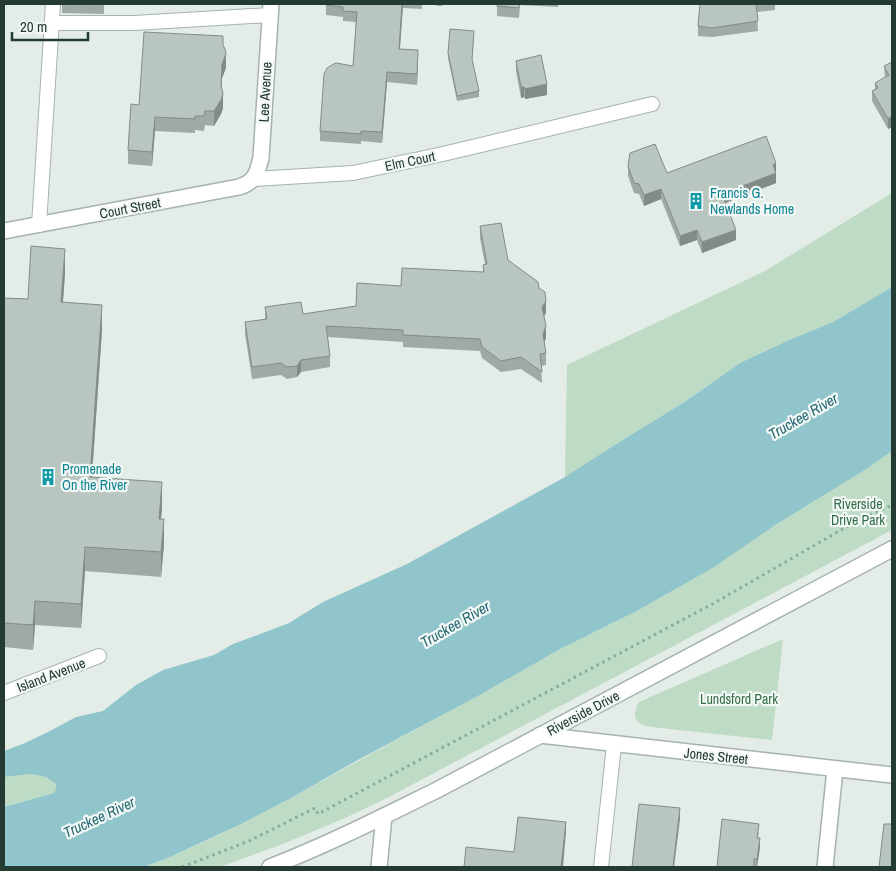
<svg xmlns="http://www.w3.org/2000/svg" width="896" height="871" font-family="'Archivo Narrow',sans-serif">
	<style>
		.green { fill: #bedbc5 }
		.water { fill: #90c5cb }
		.lines { fill: none; stroke-linecap: round; stroke-linejoin: round }
		.service-casing { stroke: #a6b3ae; stroke-width: 16 }
		.minor-casing { stroke: #a6b3ae; stroke-width: 18 }
		.tertiary-casing { stroke: #a6b3ae; stroke-width: 18 }
		.path { stroke: #87ac9f; stroke-width: 3; stroke-dasharray: 2.5 4; stroke-linecap: butt }
		.service { stroke: #fff; stroke-width: 14 }
		.minor { stroke: #fff; stroke-width: 15 }
		.tertiary { stroke: #fff; stroke-width: 15 }
		.wall { fill: #9faaa5 }
		.shaded-wall { fill: #828b86 }
		.building { fill: #b9c6c0; stroke: #828b86 }
		.labels { text-anchor: middle; dominant-baseline: central; stroke-width: 4.5; stroke-linejoin: round; paint-order: stroke }
		.street-label { font-size: 14px; fill: #243b34; stroke: #f3f8f6 }
		.culture-label { font-size: 14px; fill: #0d838f; stroke: #f3f8f6; text-anchor: start }
		.park-label { font-size: 14px; fill: #326f47; stroke: #f3f8f6 }
		.water-label { font-size: 15px; font-style: italic; fill: #246972; stroke: #f3f8f6 }
	</style>
	<rect width="100%" height="100%" fill="#e3ece7"/>
	<g class="green">
		<path d="M892,193V287L833,322L787,341L740,363L686,401L613,446L565,477L567,365L765,271Z"/>
		<path d="M892,451V530L387,798L343,819L283,844L220,867H144C243,829 334,773 428,723C472,699 515,673 559,649C585,636 611,625 637,611C685,585 730,555 776,525C814,500 854,477 892,451Z"/>
		<path d="M783,639L772,740L652,727C635,725 631,717 639,702Z"/>
		<path d="M29,774L46,777L56,784V789L54,793L4,807V777Z"/>
	</g>
	<path class="water" d="M892,287V451L863,471L777,524L714,567L637,611L560,649L476,697L356,761L291,798L241,824L170,857L144,867H4V807L54,793L56,789V784L46,777L30,774L4,777V751L25,743L50,731L76,717L103,711L136,685L163,670L214,655L233,644L289,623L323,602L407,564L565,477L613,446L686,401L740,363L787,341L833,322Z"/>
	<g class="lines">
		<g class="service-casing">
			<g id="service">
				<path d="M52,23H134L270,15"/>
				<path d="M254,179L353,173L443,154L652,104"/>
				<path d="M39,225L53,4"/>
				<path d="M4,693L99,656"/>
				<path d="M601,867L614,745"/>
			</g>
		</g>
		<g class="minor-casing">
			<g id="minor">
				<path d="M4,231L239,187C255,182 257,174 261,158L271,4"/>
				<path d="M540,735L892,775"/>
				<path d="M379,867L384,816"/>
				<path d="M825,867L835,769"/>
			</g>
		</g>
		<g class="tertiary-casing">
			<path id="tertiary" d="M270,867C327,845 382,817 437,790L892,549"/>
		</g>
		<path class="path" d="M182,867L249,841L315,808L318,814L716,602L855,522L892,505"/>
		<use href="#service" class="service"/>
		<use href="#minor" class="minor"/>
		<use href="#tertiary" class="tertiary"/>
	</g>
	<g class="wall">
		<path d="M62,4H112V5L104,4V14L62,13Z"/>
		<path d="M326,4H422V9L403,8L400,49L418,61L417,85L387,82L382,143L361,141V144L320,141V131L353,66L356,22L343,21V17L326,15Z"/>
		<path d="M436,4H442V6H437Z"/>
		<path d="M497,4H558V7L520,5L519,18L497,16Z"/>
		<path d="M581,4H602V5Z"/>
		<path d="M700,4H775V10L757,12L758,31L712,37L698,36V26Z"/>
		<path d="M474,36L472,61L479,91V97L457,101L448,58V53Z"/>
		<path d="M223,45L226,68L222,78L221,88L223,108L221,114L214,126L205,125L204,131L195,130V133L155,131L152,166L128,164V150L139,105Z"/>
		<path d="M516,61L547,95L525,99L524,97L521,98L516,71Z"/>
		<path d="M892,62V127L888,129L872,101V91L875,89V83L885,78L884,66Z"/>
		<path d="M776,163V183L726,203L736,240L702,253L697,240L680,246L661,199L644,206L639,194L634,193L628,176V166L667,173Z"/>
		<path d="M480,226L508,260L546,313L544,316L546,338L544,342L546,353V365L541,366L542,383L521,369L501,372L482,358L480,351L403,347V342L328,337L330,356V367L301,372L297,377L287,379L281,375L252,379L245,334V322L265,320V307L303,314L356,306L401,286L483,272V265L485,264L480,238Z"/>
		<path d="M65,273L63,302L102,330L92,477L162,507L161,519L164,544L161,577L85,571L81,628L35,625L33,650L4,647V655V298L28,299Z"/>
		<path d="M759,832L758,838L760,847L757,867H717Z"/>
	</g>
	<g class="shaded-wall">
		<path d="M402,4H403L399,59V49Z"/>
		<path d="M418,50V61L417,85V74Z"/>
		<path d="M226,54V68L222,78L221,99L223,94V108L221,114L214,126V111L221,85L222,64Z"/>
		<path d="M387,72V82L382,143V132Z"/>
		<path d="M547,84V95L525,99V89Z"/>
		<path d="M521,87H524V97L521,98Z"/>
		<path d="M892,116V127L888,129V119Z"/>
		<path d="M155,117V131L152,166V152Z"/>
		<path d="M776,163V183L722,204V194Z"/>
		<path d="M661,189V199L644,206V195Z"/>
		<path d="M697,230V240L680,246V236Z"/>
		<path d="M736,230V240L702,253V242Z"/>
		<path d="M65,249V273L61,327V302Z"/>
		<path d="M546,301V313L542,318V307Z"/>
		<path d="M102,305V330L90,502V477Z"/>
		<path d="M546,326V338L543,346V334Z"/>
		<path d="M301,360V372L297,377V366Z"/>
		<path d="M162,482V507L159,543V519Z"/>
		<path d="M164,519V544L161,577V552Z"/>
		<path d="M85,547V571L81,628V604Z"/>
		<path d="M35,601V625L33,650V625Z"/>
		<path d="M680,808V819L674,867H673Z"/>
		<path d="M566,822V832L563,867H561Z"/>
		<path d="M760,838V847L757,867V859Z"/>
	</g>
	<g class="building">
		<path d="M326,4H402L399,49L418,50L417,74L387,72L382,132L361,131V134L320,131L324,74L327,68L332,65L336,63L353,66L357,12L343,11V7L326,5Z"/>
		<path d="M497,4H519V8L497,6Z"/>
		<path d="M700,4H756L758,21L712,28L698,26Z"/>
		<path d="M450,29L474,31L472,59L479,91L457,96L448,53Z"/>
		<path d="M144,32L223,36V45L225,49L226,54L222,64L221,85L223,94L221,100L214,111H205L204,116H195V119L155,117L152,152L128,150L131,104L139,105Z"/>
		<path d="M541,55L547,84L525,89L524,87H521L516,61Z"/>
		<path d="M892,62V117V116L888,119L872,91L878,88L875,83L889,75L884,66Z"/>
		<path d="M766,136L776,163L773,165L776,173L722,194L736,230L702,242L697,230L680,236L661,189L644,195L639,184L634,183L628,166L630,153L655,144L667,173Z"/>
		<path d="M501,223L508,260L538,282L539,288L545,292L546,301L542,307L546,326L543,334L546,353L540,354L542,372L521,357L501,361L482,347L480,339L403,335V330L326,326L330,356L301,360L297,366L287,367L281,363L252,367L245,322L267,319L265,307L301,302L303,314L356,306L357,283L401,286L402,268L484,272L483,265L487,264L480,226Z"/>
		<path d="M31,246L65,249L61,302L102,305L90,477L162,482L159,519H164L161,552L85,547L81,604L35,601L33,625L4,623V631V298L28,299Z"/>
		<path d="M639,804L680,808L673,867H632Z"/>
		<path d="M518,817L566,822L561,867H464L466,847L514,852Z"/>
		<path d="M722,819L759,824L757,838H760L757,859H754V867H717Z"/>
		<path d="M884,824H892V867H879Z"/>
	</g>
	<defs>
		<g id="building-bare" transform="scale(1.35)"><path d="M-4-6H4V6H1V3H-1V6H-4ZM-2.5-4.3h1.7v1.8h-1.7ZM.8-4.3h1.7v1.8H.8ZM-2.5-1h1.7V.8h-1.7ZM.8-1h1.7V.8H.8Z" fill="#0f9aa8" stroke="#f3f8f6" stroke-width="2.5" paint-order="stroke"/></g>
	</defs>
	<g fill-rule="evenodd">
		<use href="#building-bare" x="696" y="201"/>
		<use href="#building-bare" x="48" y="477"/>
	</g>
	<g class="labels">
		<g class="street-label">
			<text transform="translate(265 92) rotate(-87)">Lee Avenue</text>
			<text transform="translate(410 161) rotate(-12)">Elm Court</text>
			<text transform="translate(130 208) rotate(-11)">Court Street</text>
			<text transform="translate(51 675) rotate(-21)">Island Avenue</text>
			<text transform="translate(583 713) rotate(-28)">Riverside Drive</text>
			<text transform="translate(716 756) rotate(6)">Jones Street</text>
		</g>
		<g class="culture-label">
			<text x="710" y="193">Francis G.<tspan x="710" dy="16">Newlands Home</tspan></text>
			<text x="62" y="469">Promenade<tspan x="62" dy="16">On the River</tspan></text>
		</g>
		<g class="park-label">
			<text x="858" y="504">Riverside<tspan x="858" dy="16">Drive Park</tspan></text>
			<text x="739" y="699">Lundsford Park</text>
		</g>
		<g class="water-label">
			<text transform="translate(803 416) rotate(-30)">Truckee River</text>
			<text transform="translate(455 624) rotate(-30)">Truckee River</text>
			<text transform="translate(99 817) rotate(-25)">Truckee River</text>
		</g>
	</g>
	<rect width="896" height="871" fill="none" stroke="#243b34" stroke-width="10"/>
	<path d="M12 32v8h76v-8" fill="none" stroke="#243b34" stroke-width="2.5"/>
	<text x="20" y="32" font-size="15" fill="#243b34" stroke="#f3f8f6" stroke-width="4" paint-order="stroke">20 m</text>
</svg>
